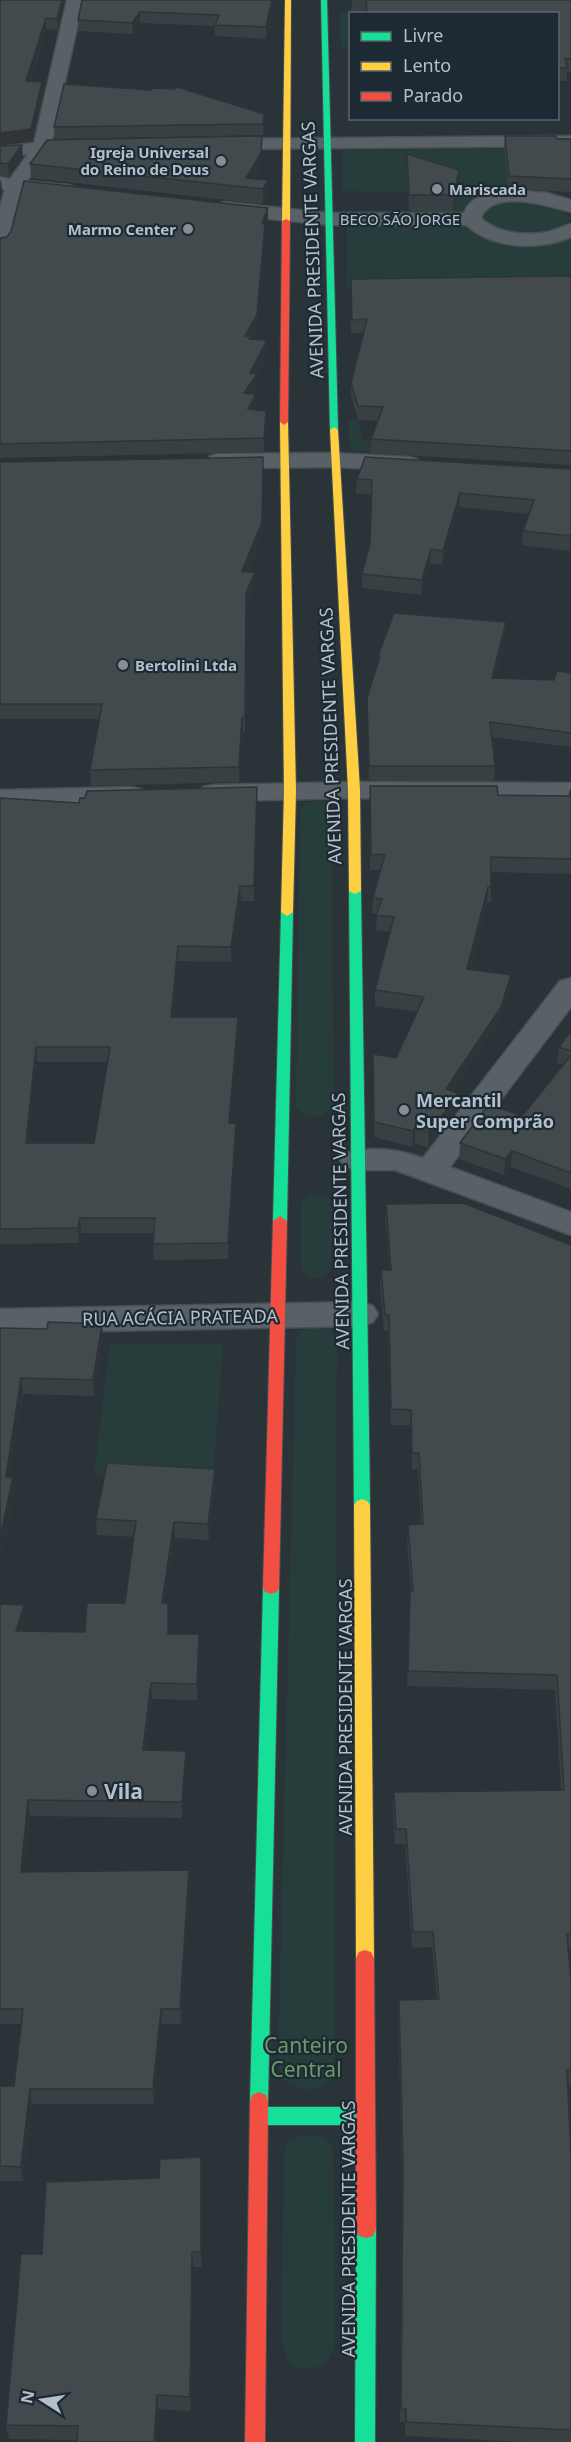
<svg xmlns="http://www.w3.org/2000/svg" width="571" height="2442" font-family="'Noto Sans',sans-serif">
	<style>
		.green { fill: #273d3c }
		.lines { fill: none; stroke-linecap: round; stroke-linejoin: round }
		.street-casing { stroke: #484f53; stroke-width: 3 }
		.fast-casing { stroke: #484f53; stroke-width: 2 }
		.slow-casing { stroke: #484f53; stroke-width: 2 }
		.jam-casing { stroke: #484f53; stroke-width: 2 }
		.street { fill: #5a6166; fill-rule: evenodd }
		.fast { fill: #16e098; fill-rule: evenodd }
		.slow { fill: #ffcf43; fill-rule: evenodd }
		.jam { fill: #f24e42; fill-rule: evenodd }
		.wall { fill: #394043; fill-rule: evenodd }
		.shaded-wall { fill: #2e3437 }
		.building { fill: #424a4e; stroke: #2e3437; stroke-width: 1.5; fill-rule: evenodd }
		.poi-dot { fill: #848f96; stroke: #1d2a33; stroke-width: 2 }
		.labels { text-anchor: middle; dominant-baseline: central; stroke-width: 4.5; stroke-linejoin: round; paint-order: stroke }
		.far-poi-label { font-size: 15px; font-weight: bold; fill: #b4c0c9; stroke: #1d2a33; text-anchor: end }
		.far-street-label { font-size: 15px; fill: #b4c0c9; stroke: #1d2a33 }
		.street-label { font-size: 18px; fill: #b4c0c9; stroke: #1d2a33 }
		.poi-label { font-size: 18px; font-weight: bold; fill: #b4c0c9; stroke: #1d2a33; text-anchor: start }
		.near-poi-label { font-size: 21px; font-weight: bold; fill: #b4c0c9; stroke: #1d2a33; text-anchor: start }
		.near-park-label { font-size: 21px; fill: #6a9a6c; stroke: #1d2a33 }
	</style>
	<rect width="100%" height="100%" fill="#2a3338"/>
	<g class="green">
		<path d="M339,13H571L350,14V47H341Z"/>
		<path d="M504,149L508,192L480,196L464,212H453L456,196L466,194L465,188L407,170L408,192L343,191V150Z"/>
		<path d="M520,199L559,207L570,218L567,223C542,242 503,236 479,219V213L493,203Z"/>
		<path d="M347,225L462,226L486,236H571V290H347Z"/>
		<path d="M349,420H358L362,440L421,444L571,464L353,451L349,444Z"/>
		<path d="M307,802H323L331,807L334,1106L322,1116H307L296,1107L300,809Z"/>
		<path d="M313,1194L328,1197L333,1202L331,1269C323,1281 309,1280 301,1270V1204L303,1199Z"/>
		<path d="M321,1326L329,1328L337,1340L334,2066L332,2080C313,2094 300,2091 281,2079L278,2057L296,1341C300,1327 307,1327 321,1326Z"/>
		<path d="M110,1343L223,1344L213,1478L94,1475Z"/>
		<path d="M300,2135L324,2137L333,2146L335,2334C334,2343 334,2354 327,2361C317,2370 295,2372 287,2359C284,2354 283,2346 281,2340L284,2152L287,2140Z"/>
	</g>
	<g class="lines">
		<g class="street-casing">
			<g id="street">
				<path d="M67,0H83L52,141L92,142L95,146L92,150L47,152L27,181L68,185L75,187L77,191L75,195L68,197L23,191L10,243L7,247L0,249V207L5,189H0V177L10,179L28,154L0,157V147L34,143Z"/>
				<path d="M571,136V146L219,149L213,148L210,144L213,140L219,139Z"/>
				<path d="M514,190L547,193L571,200V212C549,206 492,188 481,218C499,234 525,236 548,232C556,230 563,226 571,224V237C539,251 492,249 466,225H329L224,214L217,212L215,208L217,204L224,202L329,213H464C471,193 496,192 514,190Z"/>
				<path d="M334,453L409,457L417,459L420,464L417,469L409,471L334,467L218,468L210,466L207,461L210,456L218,454Z"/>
				<path d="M354,782L571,783V799L354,798L213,801L203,799L199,793L203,787L213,785Z"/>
				<path d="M131,787L141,789L145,795L141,801L131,803L0,806V790Z"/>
				<path d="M571,978V1007L450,1167L571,1212V1235L395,1170H356L345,1167L340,1160L345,1153C370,1146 398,1149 423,1158L560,981Z"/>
				<path d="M361,1302L373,1306L378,1314L373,1322L361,1326L0,1333V1309Z"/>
			</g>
		</g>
		<g class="fast-casing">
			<g id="fast">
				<path d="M321,0H327L338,430L334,433L330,430Z"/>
				<path d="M355,888L361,891L369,1428L370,1505L367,1509H357L354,1505L349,891Z"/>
				<path d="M287,908L293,912L287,1221L280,1226L273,1221L281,912Z"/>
				<path d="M271,1582L277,1584L279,1588L268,2101L265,2107H366L373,2110L375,2116L373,2122L366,2125H259L252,2122L250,2116L252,2110L256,2108L252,2107L250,2101L263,1588L265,1584Z"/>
				<path d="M366,2220L373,2222L376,2229L375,2442H355L356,2229L359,2222Z"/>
			</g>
		</g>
		<g class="slow-casing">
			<g id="slow">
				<path d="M285,0H291L290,221L286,223L282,221Z"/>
				<path d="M284,419L288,422L296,791L293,912L287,916L281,912L284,791L280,422Z"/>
				<path d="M334,427L338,430L360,790L361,891L355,894L349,891L348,790L330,430Z"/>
				<path d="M362,1499L367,1501L370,1505L374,1958L371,1964L365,1966L359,1964L356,1958L354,1505L357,1501Z"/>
			</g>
		</g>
		<g class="jam-casing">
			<g id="jam">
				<path d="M286,219L290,221L288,422L284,425L280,422L282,221Z"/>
				<path d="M280,1216L287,1221L279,1588L277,1592L271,1594L265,1592L263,1588L273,1221Z"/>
				<path d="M365,1950L371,1952L374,1958L376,2229L373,2236L366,2238L359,2236L356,2229V1958L359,1952Z"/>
				<path d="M259,2092L266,2095L268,2101L265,2442H245L250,2101L252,2095Z"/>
			</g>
		</g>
		<use href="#street" class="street"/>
		<use href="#fast" class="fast"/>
		<use href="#slow" class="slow"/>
		<use href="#jam" class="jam"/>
	</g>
	<g class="wall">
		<path d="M0,0H65L58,30L46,29L31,81L42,82L43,93L32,141L0,145Z"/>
		<path d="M82,0H274V2L266,39L215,36V26L140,23L133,34L78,31V20Z"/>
		<path d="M352,0H571V72H567V81H558V14H366V13L351,12Z"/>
		<path d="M264,114L263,135L55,139L54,127Z"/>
		<path d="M505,136L571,139V192L508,189L504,149Z"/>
		<path d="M22,145L23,157L9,177L0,175V146Z"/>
		<path d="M262,150L261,167L255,179L268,194L263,204L31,178L30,164Z"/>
		<path d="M407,154L459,186L453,211H409L407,170Z"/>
		<path d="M268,208V221L265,229L257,328L251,339L267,353L257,374V387L253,394L256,407L255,410L266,424L264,452L0,458V238Z"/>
		<path d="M571,276V465L371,453V439L378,421L358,420L351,396V383L363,333H351V292Z"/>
		<path d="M0,462L263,471L262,536L248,572L255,587L246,608L245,732H243L239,782L91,786L90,770L100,719H0Z"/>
		<path d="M571,469L570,551L522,545L523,531L529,514L459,507L442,565L430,564L421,595L362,588V574L370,544L372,495L356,493L357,479Z"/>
		<path d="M506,636L495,679L554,680L571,673V747L492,737L495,766L494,781H369L367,698L378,663V656Z"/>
		<path d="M370,786L498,795L569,796L571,789V874L491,872V902H487L470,970L511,975L510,991L499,1022L453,1091L459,1094L458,1109L428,1148L415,1143L412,1147L374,1137L373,1054L396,1058L418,1012L375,1006V990L390,932L376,930L377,913H372L373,898L381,870H370Z"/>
		<path d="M257,787L254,901H241L231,962L178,961L173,1017H238V1032L230,1123L236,1138L228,1259L154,1260L153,1244L154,1233H81L79,1243L0,1244V798L79,803ZM37,1062H107L94,1143H29Z"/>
		<path d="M571,1031V1189L511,1167L504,1175L459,1159L460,1143L522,1116L563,1065L557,1063L559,1047Z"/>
		<path d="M386,1204L571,1245V1949H568L571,1982V2085H567L571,2157V2442H525L405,2436V2422H400L402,2179L398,2015L399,2000L437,1999L432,1947L412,1948L405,1844H395L393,1808L394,1792L561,1790L555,1690L407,1686L409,1607L410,1591H411L407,1541L408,1525H421L418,1469H412L411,1425H391L388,1331H384L380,1286L381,1270H390L385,1219Z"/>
		<path d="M0,1328L103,1340L94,1396L23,1394L10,1477H13L15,1493L3,1550L0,1560Z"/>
		<path d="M216,1485L209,1540L175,1538L165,1603L169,1619V1634L200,1650L197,1700L152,1699L146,1750L187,1766L182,1818L30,1816L24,1872L189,1870L190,1886L181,2024H162L154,2104H32L23,2181H0V2086H14L21,2024H0V1604L24,1605L25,1621L22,1631L85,1632L125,1603L134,1537L97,1535L96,1519Z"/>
		<path d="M202,2172V2267H193L191,2411L158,2409L156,2442H77V2440L9,2439L6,2425L159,2178Z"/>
	</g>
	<g class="shaded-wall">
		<path d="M62,0H65L58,30L57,19Z"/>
		<path d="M272,0H274V2L266,39V27Z"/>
		<path d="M140,12V23L133,34L132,23Z"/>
		<path d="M46,18V29L27,92L26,81Z"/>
		<path d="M42,82L43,93L32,141L0,145V133Z"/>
		<path d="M262,136L261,167L249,188L246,178Z"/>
		<path d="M22,145L23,157L9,177L8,164Z"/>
		<path d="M459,170V186L453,211L454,195Z"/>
		<path d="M1,179L2,191L0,199V183Z"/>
		<path d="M268,180V194L263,204V189Z"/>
		<path d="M268,208V221L265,229L257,328L251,340L245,336L262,223Z"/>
		<path d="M267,340V353L256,374H257V387L244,406V393L250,373Z"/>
		<path d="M256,394V407L248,423V409Z"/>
		<path d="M266,411V424L264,452V438Z"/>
		<path d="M263,471L262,536L242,586V571Z"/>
		<path d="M460,493L459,507L442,565L443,551Z"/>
		<path d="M431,549L430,564L421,595L422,580Z"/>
		<path d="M255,573V587L246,608L245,732L246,593Z"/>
		<path d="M506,622V636L491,693L492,678Z"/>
		<path d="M242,718L243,732L239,782V767Z"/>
		<path d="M257,787V802L254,901V886Z"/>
		<path d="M240,886L241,901L231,962V947Z"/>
		<path d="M488,887L487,902L466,984L467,969Z"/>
		<path d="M178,946V961L172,1032L171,1017Z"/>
		<path d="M511,975L510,991L499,1022L445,1104L446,1089Z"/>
		<path d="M238,1017V1032L229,1138V1123Z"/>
		<path d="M36,1047L37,1062L28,1159L26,1143Z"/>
		<path d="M459,1094L458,1109L428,1148L429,1132Z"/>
		<path d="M236,1123V1138L228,1259V1243Z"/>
		<path d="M415,1128V1143L412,1147L413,1131Z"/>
		<path d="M512,1151L511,1167L504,1175L505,1159Z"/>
		<path d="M80,1218L81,1233L79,1243L78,1228Z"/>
		<path d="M102,1324L103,1340L94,1396L93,1380Z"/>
		<path d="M21,1378L23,1394L8,1493L6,1477Z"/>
		<path d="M215,1469L216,1485L209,1540L208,1524Z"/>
		<path d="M13,1477L15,1493L3,1550L0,1560V1538Z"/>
		<path d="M174,1522L175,1538L163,1619L162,1603Z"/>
		<path d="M168,1603L169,1619L168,1650Z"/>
		<path d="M24,1605L25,1621L18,1647L16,1631Z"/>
		<path d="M199,1634L200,1650L197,1700V1684Z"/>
		<path d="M151,1683L152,1699L144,1765L143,1750Z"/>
		<path d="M186,1751L187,1766L182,1818V1802Z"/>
		<path d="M28,1800L30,1816L22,1888L21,1872Z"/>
		<path d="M189,1870L190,1886L181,2024L180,2009Z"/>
		<path d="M161,2009L162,2024L154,2104L153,2089Z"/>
		<path d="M30,2089L32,2104L23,2181L21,2167Z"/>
		<path d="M201,2157L202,2172V2267L201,2252Z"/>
		<path d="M192,2252L193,2267L191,2411L190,2397Z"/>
		<path d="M157,2395L158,2409L156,2442H154Z"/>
	</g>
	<g class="building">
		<path d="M0,0H62L57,19L46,18L26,81L42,82L31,129L0,133Z"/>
		<path d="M82,0H272L266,27L215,25L219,15L140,12L132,23L78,20Z"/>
		<path d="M366,0H571V59H565L568,68H558V14H367Z"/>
		<path d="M64,84L151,90L153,88L175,89L177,87L264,114L263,124L54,127Z"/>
		<path d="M262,136L261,153L246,178L268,180L263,189L30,164L47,140Z"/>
		<path d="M505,136H556L557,139H571V179L509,176Z"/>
		<path d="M22,145L8,164L0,163V146Z"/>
		<path d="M407,154L459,170L454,195H409Z"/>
		<path d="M24,181L268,208L262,223H265L257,315L245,336H251L249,339L267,340L250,373L257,374L244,393L256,394L248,409L266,411L264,438L0,444V238L7,237L11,231Z"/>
		<path d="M571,276V451L371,439L383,407L358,406L351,383L367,319L352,320L351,279Z"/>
		<path d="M263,457L262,522L242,571L255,573L246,593L245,717L242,718L239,767L90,770L102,704H0V462Z"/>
		<path d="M365,457L571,469V536L523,531L534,500L460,493L443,551L431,549L422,580L362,574L370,544L372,480L357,479Z"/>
		<path d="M394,613L506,622L492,678L554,680L557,671L571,673V733L490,722L495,766H369L367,698L380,656H378Z"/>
		<path d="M370,786H497L498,795L569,796L571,789V859L491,857V887H488L467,969L511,975L501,1007L446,1089L459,1094L429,1132L415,1128L413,1131L374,1122L373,1054L396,1058L424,997L375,990L394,917L376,915L382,899L373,898L385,854L371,855Z"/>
		<path d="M257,787L254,886H240L231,947L178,946L171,1017H238L229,1123H236L228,1243L153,1244L155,1218H80L78,1228L0,1229V798L79,803L80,798H85L87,791ZM36,1047H110L94,1143H26Z"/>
		<path d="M571,1031V1051L559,1047Z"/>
		<path d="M571,1055V1173L512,1151L505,1159L460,1143L489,1104L522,1116Z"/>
		<path d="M463,1203L571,1245V1934H567L571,1982V2070H567L571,2157V2430L406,2422V2409L401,2408L403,2165L399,2000L439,1999L433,1932H413L406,1829H396L394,1792L564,1790L557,1675L408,1671L410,1591H413L408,1525L423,1524L419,1453H412L411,1410L391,1409L389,1315H385L381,1270H391L386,1204Z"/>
		<path d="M48,1322L102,1324L93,1380L21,1378L6,1477H13L0,1538V1328L47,1329Z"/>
		<path d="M107,1463L215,1469L208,1524L174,1522L162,1603H168V1634H199L197,1684L151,1683L143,1750L186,1751L182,1802L28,1800L21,1872L189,1870L180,2009H161L153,2089H30L21,2167L0,2166V2086H14L23,2009H0V1604L24,1605L16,1631L85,1632L87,1603H125L136,1521L96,1519Z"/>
		<path d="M201,2157V2252H192L190,2397L157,2395L154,2442H77L78,2426L6,2425L21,2254H42L46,2182L159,2178L160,2159Z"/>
	</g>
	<g class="poi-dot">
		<circle cx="221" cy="161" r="6"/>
		<circle cx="437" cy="189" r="6"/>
		<circle cx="188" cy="229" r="6"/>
		<circle cx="123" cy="665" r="6"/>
		<circle cx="404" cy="1110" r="6"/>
		<circle cx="92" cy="1791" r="6"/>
	</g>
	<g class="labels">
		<g class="far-poi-label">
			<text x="209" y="152">Igreja Universal<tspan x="209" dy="17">do Reino de Deus</tspan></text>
			<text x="449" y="189" text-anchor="start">Mariscada</text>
			<text x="176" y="229">Marmo Center</text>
			<text x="135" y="665" text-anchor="start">Bertolini Ltda</text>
		</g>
		<g class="far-street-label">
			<text x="400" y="219">BECO SÃO JORGE</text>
		</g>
		<g class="street-label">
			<text transform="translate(312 250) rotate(-92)">AVENIDA PRESIDENTE VARGAS</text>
			<text transform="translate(330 736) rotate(-92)">AVENIDA PRESIDENTE VARGAS</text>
			<text transform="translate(340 1221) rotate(-91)">AVENIDA PRESIDENTE VARGAS</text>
			<text transform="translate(180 1317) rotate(-1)">RUA ACÁCIA PRATEADA</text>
			<text transform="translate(345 1707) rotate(-90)">AVENIDA PRESIDENTE VARGAS</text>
			<text transform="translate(348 2229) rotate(-90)">AVENIDA PRESIDENTE VARGAS</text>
		</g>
		<g class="poi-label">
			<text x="416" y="1100">Mercantil<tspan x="416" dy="21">Super Comprão</tspan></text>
		</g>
		<g class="near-poi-label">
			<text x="104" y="1791">Vila</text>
		</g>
		<g class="near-park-label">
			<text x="306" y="2045">Canteiro<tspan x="306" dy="24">Central</tspan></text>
		</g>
	</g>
	<rect x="349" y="12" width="210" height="108" fill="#1d2a33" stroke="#59666f" stroke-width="1.5"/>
	<rect x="361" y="32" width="30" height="9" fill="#16e098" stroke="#59666f" stroke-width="1.5"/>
	<text x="403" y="42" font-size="18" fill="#b4c0c9">Livre</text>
	<rect x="361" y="62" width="30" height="9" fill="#ffcf43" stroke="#59666f" stroke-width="1.5"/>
	<text x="403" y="72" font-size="18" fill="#b4c0c9">Lento</text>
	<rect x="361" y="92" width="30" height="9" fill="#f24e42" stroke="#59666f" stroke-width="1.5"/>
	<text x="403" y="102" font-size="18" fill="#b4c0c9">Parado</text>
	<g transform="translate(42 2400) rotate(282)" stroke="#1d2a33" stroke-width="4.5" paint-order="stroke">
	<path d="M0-4.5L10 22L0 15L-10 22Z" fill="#b4c0c9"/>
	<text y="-9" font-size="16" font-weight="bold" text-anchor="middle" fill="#b4c0c9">N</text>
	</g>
</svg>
